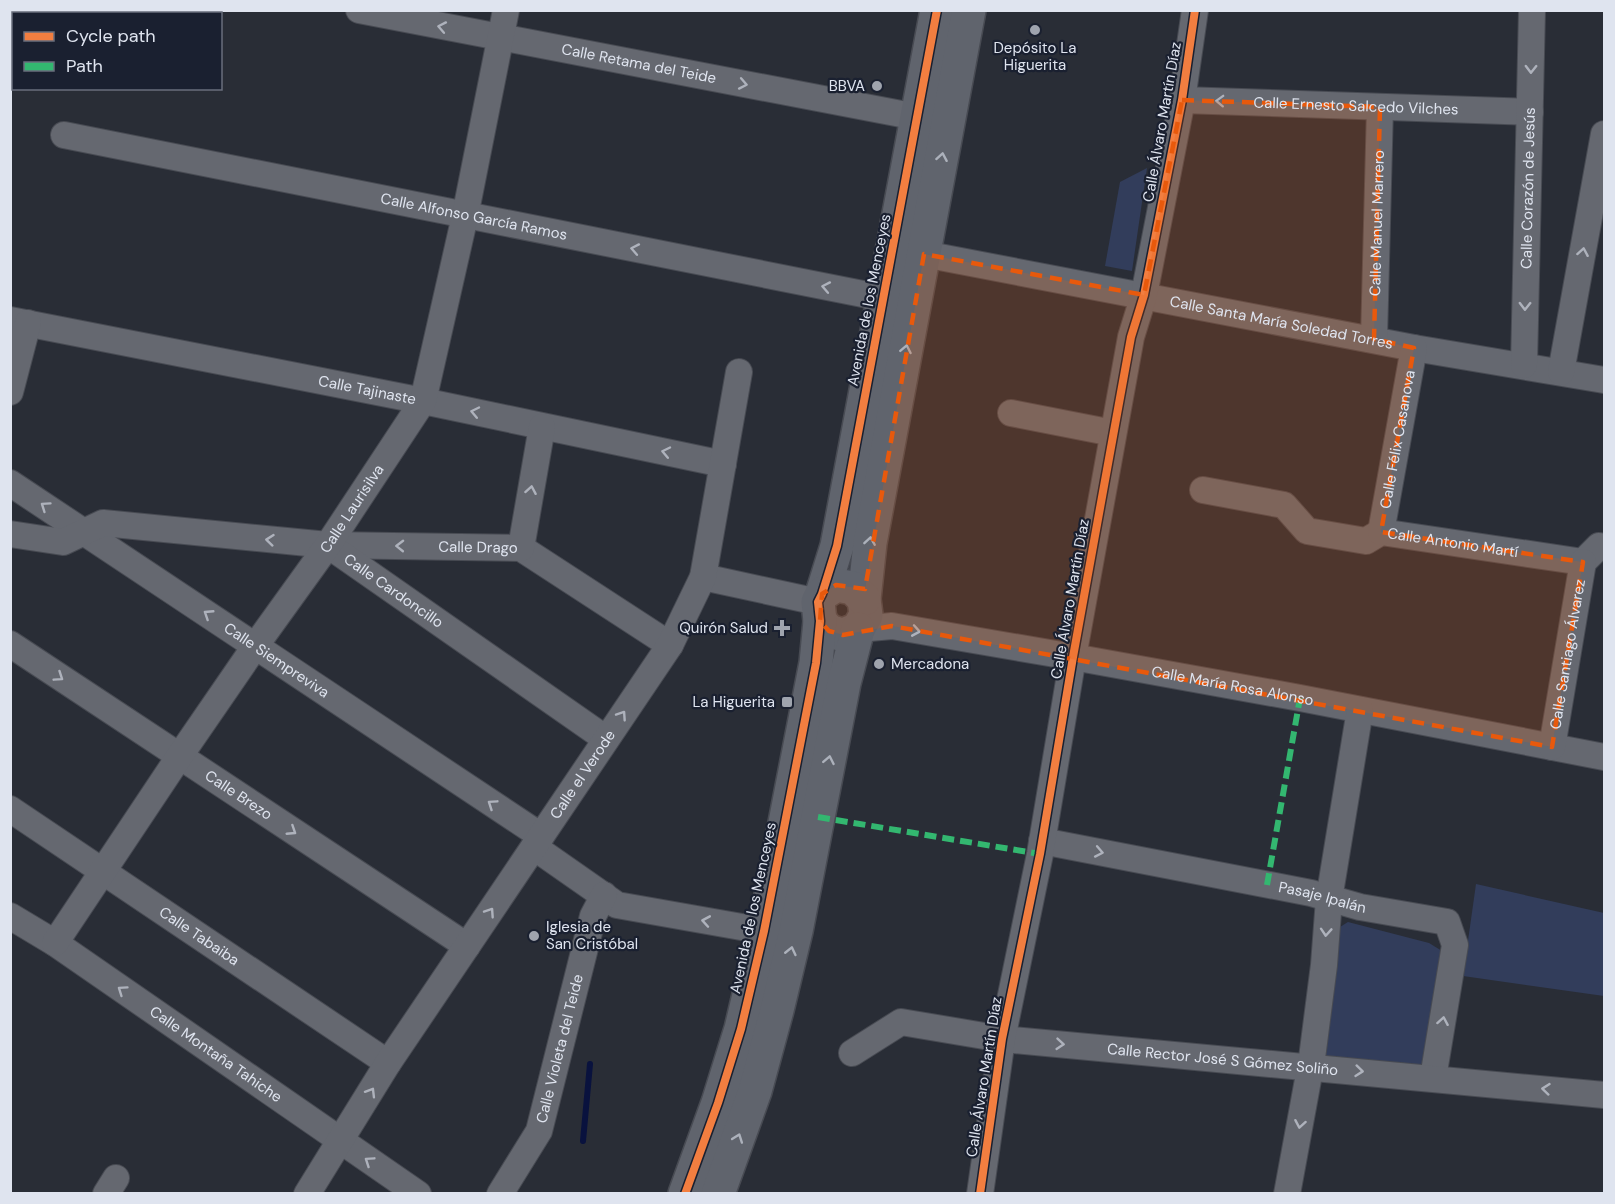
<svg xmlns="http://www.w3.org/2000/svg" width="1615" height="1204" font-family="'DM Sans',sans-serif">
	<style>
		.green { fill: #323d5b }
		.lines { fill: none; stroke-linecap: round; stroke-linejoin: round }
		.stream { stroke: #09123e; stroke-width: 6 }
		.street-casing { stroke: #484b53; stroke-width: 28 }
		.secondary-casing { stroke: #484b53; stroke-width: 36 }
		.street { stroke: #656870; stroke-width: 26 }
		.secondary { stroke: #60646d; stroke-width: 33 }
		.quiet { stroke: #33b770; stroke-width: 6; stroke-dasharray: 12 6; stroke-linecap: butt }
		.cycleway-casing { stroke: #1a2030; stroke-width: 11 }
		.cycleway { stroke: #f27e40; stroke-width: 8 }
		.oneway { stroke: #aeb2bc }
		.oneway2 { stroke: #acb1bb }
		.marked { fill: #e8590c; fill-opacity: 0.2; stroke: #e8590c; stroke-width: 4.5; stroke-dasharray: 12 8; stroke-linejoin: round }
		.poi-dot { fill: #9fa4ae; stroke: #1a2030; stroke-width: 2 }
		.labels { text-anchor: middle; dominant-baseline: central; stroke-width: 4.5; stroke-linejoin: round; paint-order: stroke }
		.poi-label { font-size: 15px; fill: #dfe4ef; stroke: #1a2030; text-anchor: end }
		.street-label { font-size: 15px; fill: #dfe4ef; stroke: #1a2030 }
	</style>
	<rect width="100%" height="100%" fill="#292d36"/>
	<g class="green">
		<path d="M1147,168L1132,271L1105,266L1120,182Z"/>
		<path d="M1476,884L1604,913V996L1463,976Z"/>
		<path d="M1348,922L1429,943L1442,951L1423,1065L1331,1063L1321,1053L1340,927Z"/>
	</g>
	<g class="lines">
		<path class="stream" d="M583,1141L590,1064"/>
		<g class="street-casing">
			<g id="street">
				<path d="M176,10V14"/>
				<path id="s1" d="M359,10L917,117"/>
				<path id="s2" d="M1182,100L1530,112"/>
				<path id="s3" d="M64,135L883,298"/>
				<path id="s4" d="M924,254L1414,348L1604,380"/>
				<path id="s5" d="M10,320L423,401L723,464"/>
				<path id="s6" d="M1374,339L1380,107"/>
				<path id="s7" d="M1524,365L1532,10"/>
				<path d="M1561,372L1604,134"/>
				<path d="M10,392L28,323"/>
				<path d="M1011,413L1113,433"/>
				<path id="s8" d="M10,483L541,836"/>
				<path id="s9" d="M1203,490L1284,505L1307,531L1366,541L1381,532L1583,562"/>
				<path id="s10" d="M1381,532L1414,348"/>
				<path id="s11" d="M10,534L63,542L103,523L328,545L521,548L670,645"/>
				<path id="s12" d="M328,545L606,739"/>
				<path d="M521,548L542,427"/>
				<path d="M1583,562L1599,546L1604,547"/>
				<path d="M703,577L818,602"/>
				<path id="s13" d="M858,629L892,626L1073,657L1300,698L1604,757"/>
				<path id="s14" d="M10,644L467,946"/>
				<path id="s15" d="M1552,747L1583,562"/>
				<path id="s16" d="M10,809L388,1063"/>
				<path id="s17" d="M1042,841L1311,893L1360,907L1447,922L1455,945L1433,1078"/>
				<path d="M534,847L617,905L764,931"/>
				<path id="s18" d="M10,916L55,943L418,1194"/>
				<path id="s19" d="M55,943L179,757L256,645L328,545L423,401L465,216L506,10"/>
				<path id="s20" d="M852,1053L901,1022L1002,1039L1604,1095"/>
				<path d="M106,1194L116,1178"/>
				<path id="s21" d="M307,1194L388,1063L670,645L703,577L739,372"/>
				<path id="s22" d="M500,1194L539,1131L593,916L604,895"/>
				<path d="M980,1194L1002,1039L1040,854L1073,657L1131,337L1144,295L1182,100L1195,10"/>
				<path d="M1287,1194L1312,1058L1324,965L1329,899L1360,710"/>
			</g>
		</g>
		<g class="secondary-casing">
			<g id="secondary">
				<path d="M822,594L837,546L937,10"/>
				<path d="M820,621L829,631L843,635L858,629L866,615L864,599L870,543L969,10"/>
				<path d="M685,1194L718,1103L741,1029L764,931L816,663L820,621L818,602L822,594L836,585L853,588L864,599"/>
				<path d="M718,1194L755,1091L777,1010L796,931L844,683L858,629"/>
			</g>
		</g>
		<use href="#street" class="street"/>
		<use href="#secondary" class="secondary"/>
		<g class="quiet">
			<path d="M818,817L1040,854"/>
			<path d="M1267,885L1300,698"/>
		</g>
		<g class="cycleway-casing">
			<g id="cycleway">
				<path d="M685,1194L718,1103L741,1029L764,931L816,663L820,621L818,602L822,594L837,546L937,10"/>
				<path d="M980,1194L1002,1039L1040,854L1073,657L1131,337L1144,295L1182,100L1195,10"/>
			</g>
		</g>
		<use href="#cycleway" class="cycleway"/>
	</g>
	<defs><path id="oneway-chevron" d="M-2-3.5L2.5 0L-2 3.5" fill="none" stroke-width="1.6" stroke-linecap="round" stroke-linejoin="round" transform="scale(1.5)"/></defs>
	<g class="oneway">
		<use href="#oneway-chevron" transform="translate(442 27) rotate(-169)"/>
		<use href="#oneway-chevron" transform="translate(1531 69) rotate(91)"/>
		<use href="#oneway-chevron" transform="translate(743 84) rotate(11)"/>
		<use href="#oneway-chevron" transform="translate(1220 101) rotate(-178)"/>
		<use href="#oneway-chevron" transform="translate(635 249) rotate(-169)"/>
		<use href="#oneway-chevron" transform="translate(1583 252) rotate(-80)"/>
		<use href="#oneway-chevron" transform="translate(826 287) rotate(-169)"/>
		<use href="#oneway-chevron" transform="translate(1525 306) rotate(91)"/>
		<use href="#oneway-chevron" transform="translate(475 412) rotate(-168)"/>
		<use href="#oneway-chevron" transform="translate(666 452) rotate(-168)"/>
		<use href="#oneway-chevron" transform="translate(531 490) rotate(-80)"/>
		<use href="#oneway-chevron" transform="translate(45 506) rotate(-145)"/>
		<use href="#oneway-chevron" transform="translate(270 540) rotate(-174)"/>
		<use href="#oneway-chevron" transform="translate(400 546) rotate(-179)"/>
		<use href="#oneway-chevron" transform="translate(208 614) rotate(-147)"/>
		<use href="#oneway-chevron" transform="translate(916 631) rotate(10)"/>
		<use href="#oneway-chevron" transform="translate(59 677) rotate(34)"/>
		<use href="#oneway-chevron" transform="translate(622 715) rotate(-56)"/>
		<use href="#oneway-chevron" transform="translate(492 804) rotate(-146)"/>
		<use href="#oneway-chevron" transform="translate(292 831) rotate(33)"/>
		<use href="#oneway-chevron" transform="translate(1099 852) rotate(11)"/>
		<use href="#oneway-chevron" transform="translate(490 912) rotate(-56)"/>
		<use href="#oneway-chevron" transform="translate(706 921) rotate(-170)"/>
		<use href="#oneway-chevron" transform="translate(1326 932) rotate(94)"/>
		<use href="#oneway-chevron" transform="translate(122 990) rotate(-145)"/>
		<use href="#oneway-chevron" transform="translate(1443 1021) rotate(-80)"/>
		<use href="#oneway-chevron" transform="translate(1060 1044) rotate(5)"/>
		<use href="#oneway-chevron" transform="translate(1359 1071) rotate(6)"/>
		<use href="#oneway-chevron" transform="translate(1546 1089) rotate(-174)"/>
		<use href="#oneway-chevron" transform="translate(371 1092) rotate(-59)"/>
		<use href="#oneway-chevron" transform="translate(1300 1124) rotate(100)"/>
		<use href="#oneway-chevron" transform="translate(369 1161) rotate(-146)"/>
	</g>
	<g class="oneway2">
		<use href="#oneway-chevron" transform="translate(942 157) rotate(-80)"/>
		<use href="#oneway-chevron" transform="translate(906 349) rotate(-79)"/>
		<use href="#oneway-chevron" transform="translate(870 541) rotate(-81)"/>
		<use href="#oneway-chevron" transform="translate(829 760) rotate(-79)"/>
		<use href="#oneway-chevron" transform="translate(791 951) rotate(-77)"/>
		<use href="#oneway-chevron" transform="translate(738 1138) rotate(-70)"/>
	</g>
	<path class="marked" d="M1182,100L1380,107L1374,339L1414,348L1381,532L1583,562L1552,747L892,626L843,635L829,631L820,621L822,594L836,585L865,589L924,254L1144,295Z"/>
	<g class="poi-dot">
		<circle cx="1035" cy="30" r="6"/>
		<circle cx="877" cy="86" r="6"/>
		<path d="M779 619h6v6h6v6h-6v6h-6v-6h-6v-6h6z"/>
		<circle cx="879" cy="664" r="6"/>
		<rect x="781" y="696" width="12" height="12" rx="3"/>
		<circle cx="534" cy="936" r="6"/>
	</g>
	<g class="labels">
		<g class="poi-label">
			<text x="1035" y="48" text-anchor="middle">Depósito La<tspan x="1035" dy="17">Higuerita</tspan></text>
			<text x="865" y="86">BBVA</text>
			<text x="768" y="628">Quirón Salud</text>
			<text x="891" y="664" text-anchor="start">Mercadona</text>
			<text x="775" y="702">La Higuerita</text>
			<text x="546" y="927" text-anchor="start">Iglesia de<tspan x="546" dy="17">San Cristóbal</tspan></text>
		</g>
		<g class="street-label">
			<text stroke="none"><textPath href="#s1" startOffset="285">Calle Retama del Teide</textPath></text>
			<text stroke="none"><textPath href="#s2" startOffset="174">Calle Ernesto Salcedo Vilches</textPath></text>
			<text transform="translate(1162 122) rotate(-80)">Calle Álvaro Martín Díaz</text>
			<text stroke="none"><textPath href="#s7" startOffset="177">Calle Corazón de Jesús</textPath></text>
			<text stroke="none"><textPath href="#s3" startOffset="418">Calle Alfonso García Ramos</textPath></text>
			<text stroke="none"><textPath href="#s6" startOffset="116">Calle Manuel Marrero</textPath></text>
			<text transform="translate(869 300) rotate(-79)">Avenida de los Menceyes</text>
			<text stroke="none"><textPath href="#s4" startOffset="364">Calle Santa María Soledad Torres</textPath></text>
			<text stroke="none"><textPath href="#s5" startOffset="364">Calle Tajinaste</textPath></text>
			<text stroke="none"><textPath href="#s10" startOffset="94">Calle Félix Casanova</textPath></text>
			<text stroke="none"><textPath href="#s19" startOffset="526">Calle Laurisilva</textPath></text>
			<text stroke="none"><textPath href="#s9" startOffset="267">Calle Antonio Martí</textPath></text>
			<text stroke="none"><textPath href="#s11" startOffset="474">Calle Drago</textPath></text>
			<text stroke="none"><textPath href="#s12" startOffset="80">Calle Cardoncillo</textPath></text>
			<text transform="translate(1070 599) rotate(-80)">Calle Álvaro Martín Díaz</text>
			<text stroke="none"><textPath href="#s15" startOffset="94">Calle Santiago Álvarez</textPath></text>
			<text stroke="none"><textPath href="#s8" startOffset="320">Calle Siempreviva</textPath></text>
			<text stroke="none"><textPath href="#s13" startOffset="380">Calle María Rosa Alonso</textPath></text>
			<text stroke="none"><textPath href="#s21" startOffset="502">Calle el Verode</textPath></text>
			<text stroke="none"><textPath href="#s14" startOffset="274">Calle Brezo</textPath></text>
			<text stroke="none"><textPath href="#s17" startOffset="286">Pasaje Ipalán</textPath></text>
			<text transform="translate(753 908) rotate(-78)">Avenida de los Menceyes</text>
			<text stroke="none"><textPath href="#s16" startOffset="228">Calle Tabaiba</textPath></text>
			<text stroke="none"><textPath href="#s22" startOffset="159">Calle Violeta del Teide</textPath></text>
			<text stroke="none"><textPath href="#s18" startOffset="248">Calle Montaña Tahiche</textPath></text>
			<text stroke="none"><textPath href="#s20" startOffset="382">Calle Rector José S Gómez Soliño</textPath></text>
			<text transform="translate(984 1077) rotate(-81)">Calle Álvaro Martín Díaz</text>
		</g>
	</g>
	<rect width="1615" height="1204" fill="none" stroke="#dfe4ef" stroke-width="24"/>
	<rect x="12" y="12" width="210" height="78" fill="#1a2030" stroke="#696e7c" stroke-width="1.5"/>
	<rect x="24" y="32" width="30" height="9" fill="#f27e40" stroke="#696e7c" stroke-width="1.5"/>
	<text x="66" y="42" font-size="18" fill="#dfe4ef">Cycle path</text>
	<rect x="24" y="62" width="30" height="9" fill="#33b770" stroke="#696e7c" stroke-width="1.5"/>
	<text x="66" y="72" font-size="18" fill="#dfe4ef">Path</text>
</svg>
